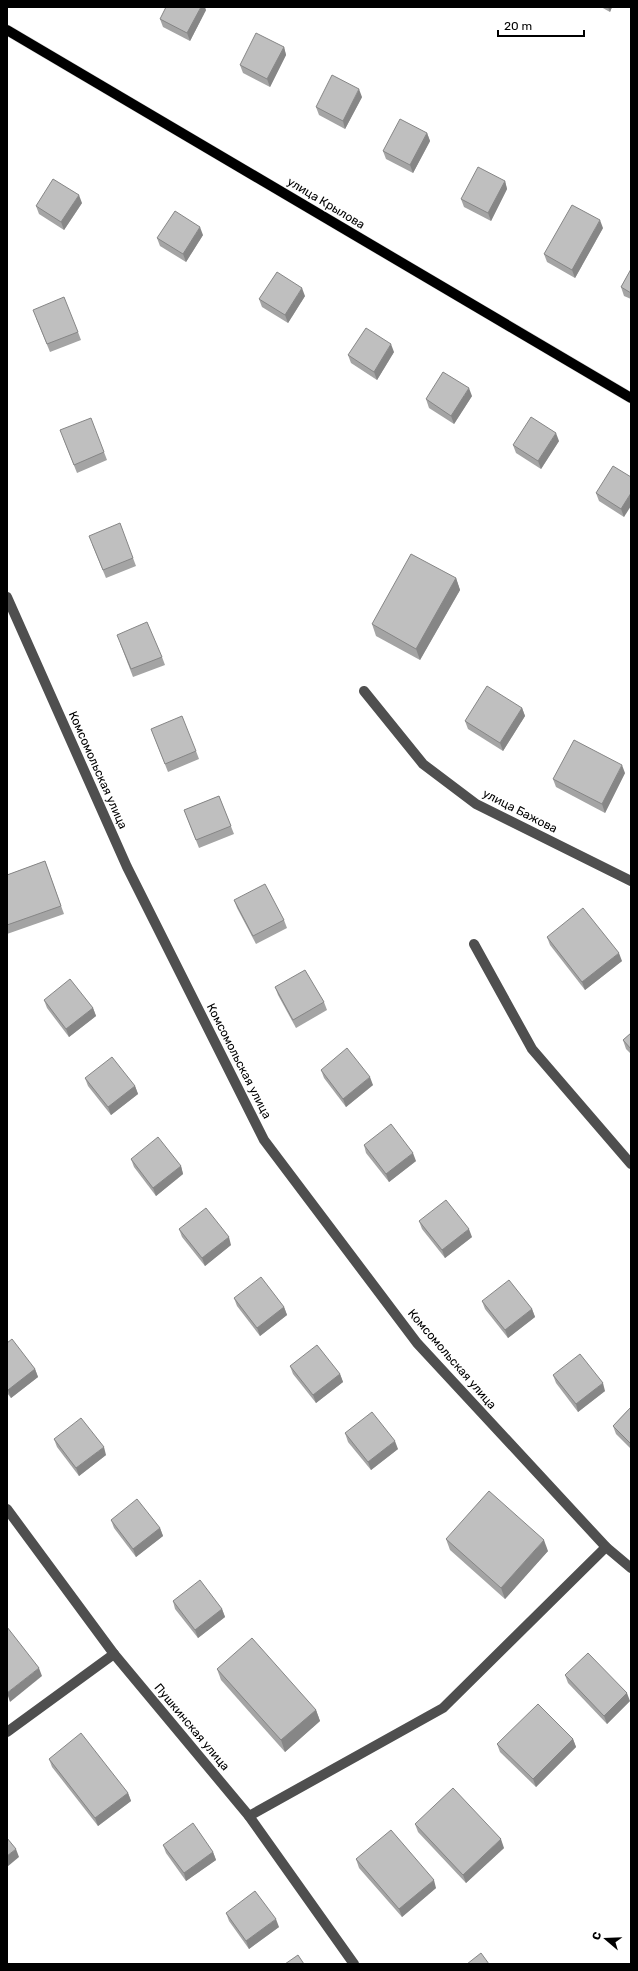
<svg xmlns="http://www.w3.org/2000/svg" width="638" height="1971" font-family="Rubik,sans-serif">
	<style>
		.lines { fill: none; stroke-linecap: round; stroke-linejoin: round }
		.major-casing { stroke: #dbdbdb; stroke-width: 11 }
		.minor { stroke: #4f4f4f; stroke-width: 10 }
		.major { stroke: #000; stroke-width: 10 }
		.wall { fill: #a4a4a4 }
		.shaded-wall { fill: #868686 }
		.building { fill: #bfbfbf; stroke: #868686 }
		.labels { text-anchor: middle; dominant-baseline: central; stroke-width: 3; stroke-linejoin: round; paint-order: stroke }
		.street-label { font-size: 12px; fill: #000; stroke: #fff }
	</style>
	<rect width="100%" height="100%" fill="#fff"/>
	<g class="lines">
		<g class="major-casing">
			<path id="major" d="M7,30L631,398"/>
		</g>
		<g class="minor">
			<path d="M7,597L127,867L264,1140L417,1343L606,1547L631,1568"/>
			<path d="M364,691L423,764L476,804L631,881"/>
			<path d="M474,944L532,1049L631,1164"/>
			<path d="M7,1509L114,1654L249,1816L354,1964"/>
			<path d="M7,1732L114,1654"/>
			<path d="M249,1816L443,1708L606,1547"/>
		</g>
		<use href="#major" class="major"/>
	</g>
	<g class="wall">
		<path d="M601,7H612L610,12Z"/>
		<path d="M206,10L190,41L163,27L160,19Z"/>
		<path d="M284,47L286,55L270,87L243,73L240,65Z"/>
		<path d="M362,97L345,129L319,115L316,107Z"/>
		<path d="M427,133L430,141L413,173L386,159L383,151Z"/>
		<path d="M505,181L507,189L491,221L464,207L461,199Z"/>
		<path d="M82,203L64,230L39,214L36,206Z"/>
		<path d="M603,228L575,278L547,262L544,254Z"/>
		<path d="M203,235L186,262L160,246L157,238Z"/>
		<path d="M631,269V299L624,296L621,287Z"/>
		<path d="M305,296L288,323L262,307L259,299Z"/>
		<path d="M36,318L78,332L81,340L50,352Z"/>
		<path d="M394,352L377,380L351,363L348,355Z"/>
		<path d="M472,396L454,424L429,408L426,399Z"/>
		<path d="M63,438L104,452L107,460L77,473Z"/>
		<path d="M559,441L541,469L516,453L513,445Z"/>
		<path d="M631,477L624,517L599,501L596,493Z"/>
		<path d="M92,544L133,558L136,566L106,578Z"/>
		<path d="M456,578L460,590L420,660L376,636L372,624Z"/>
		<path d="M120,643L162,657L165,665L133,677Z"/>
		<path d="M522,708L525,716L503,751L468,729L465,721Z"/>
		<path d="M151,729L196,751L199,759L168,772Z"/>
		<path d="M625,773L605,813L556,787L553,779Z"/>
		<path d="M219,796L234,834L199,848L184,810Z"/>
		<path d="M45,861L64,914L7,934V875Z"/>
		<path d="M234,900L284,920L287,928L256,944L237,908Z"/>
		<path d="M547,937L622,961L585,990L550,945Z"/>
		<path d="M275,987L324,1002L327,1010L296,1028L278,995Z"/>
		<path d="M44,1000L93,1008L96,1016L69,1037L47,1008Z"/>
		<path d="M631,1033V1054L626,1049L623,1040Z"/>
		<path d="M321,1070L373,1085L346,1107L324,1078Z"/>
		<path d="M85,1078L135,1086L138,1094L111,1115L88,1086Z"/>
		<path d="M364,1145L416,1161L389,1182L366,1153Z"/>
		<path d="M131,1159L181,1166L183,1174L156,1196L134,1167Z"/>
		<path d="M419,1221L472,1237L445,1258L422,1229Z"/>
		<path d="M179,1229L231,1245L205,1266L182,1237Z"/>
		<path d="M234,1298L284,1307L287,1315L260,1336L237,1306Z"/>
		<path d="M482,1301L532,1309L535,1317L508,1338L485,1309Z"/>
		<path d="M7,1343L35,1369L38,1377L11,1398L7,1393Z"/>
		<path d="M290,1366L340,1374L343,1382L316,1403L293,1374Z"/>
		<path d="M553,1375L605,1391L578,1412L556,1383Z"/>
		<path d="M631,1407V1449L616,1434L613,1426Z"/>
		<path d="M345,1433L398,1449L371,1470L348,1442Z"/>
		<path d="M54,1439L106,1455L79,1476L57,1447Z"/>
		<path d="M111,1520L160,1528L163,1536L136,1557L114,1528Z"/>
		<path d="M446,1539L548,1551L505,1599L450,1550Z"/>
		<path d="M173,1601L222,1609L225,1617L198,1638L175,1609Z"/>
		<path d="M217,1669L316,1710L320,1721L285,1752L221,1680Z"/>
		<path d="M565,1675L630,1701L607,1724L568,1683Z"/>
		<path d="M573,1739L576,1747L536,1787L500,1752L497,1744Z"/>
		<path d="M49,1759L128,1793L131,1801L98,1826L52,1767Z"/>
		<path d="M415,1824L504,1848L466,1883L418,1832Z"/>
		<path d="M163,1845L213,1852L216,1860L186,1881L166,1853Z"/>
		<path d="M356,1859L436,1888L402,1917L359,1868Z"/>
		<path d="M226,1913L279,1927L249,1949L229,1921Z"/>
	</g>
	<g class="shaded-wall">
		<path d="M201,7H205L206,10L190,41L187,33Z"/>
		<path d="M608,7H612L610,12Z"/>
		<path d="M284,47L286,55L270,87L267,79Z"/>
		<path d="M359,89L362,97L345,129L343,121Z"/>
		<path d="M427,133L430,141L413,173L410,165Z"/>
		<path d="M505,181L507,189L491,221L488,213Z"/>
		<path d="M79,195L82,203L64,230L61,222Z"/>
		<path d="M600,220L603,228L575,278L572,270Z"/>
		<path d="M200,227L203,235L186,262L183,254Z"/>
		<path d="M302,288L305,296L288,323L285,315Z"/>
		<path d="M391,344L394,352L377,380L374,372Z"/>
		<path d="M469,388L472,396L454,424L451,416Z"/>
		<path d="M556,433L559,441L541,469L538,461Z"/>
		<path d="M631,493V506L624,517L621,509Z"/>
		<path d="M456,578L460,590L420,660L416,649Z"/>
		<path d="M522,708L525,716L503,751L500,743Z"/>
		<path d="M622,765L625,773L605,813L602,804Z"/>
		<path d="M619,953L622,961L585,990L582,982Z"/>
		<path d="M93,1008L96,1016L69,1037L66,1029Z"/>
		<path d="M370,1077L373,1085L346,1107L343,1099Z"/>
		<path d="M135,1086L138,1094L111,1115L108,1107Z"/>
		<path d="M413,1153L416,1161L389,1182L386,1174Z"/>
		<path d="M181,1166L183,1174L156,1196L153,1188Z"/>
		<path d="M469,1229L472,1237L445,1258L442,1250Z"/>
		<path d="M229,1237L231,1245L205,1266L202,1258Z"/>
		<path d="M284,1307L287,1315L260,1336L257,1328Z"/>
		<path d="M532,1309L535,1317L508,1338L505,1330Z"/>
		<path d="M35,1369L38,1377L11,1398L8,1390Z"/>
		<path d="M340,1374L343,1382L316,1403L313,1395Z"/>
		<path d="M603,1383L605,1391L578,1412L576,1404Z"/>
		<path d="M395,1441L398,1449L371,1470L368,1462Z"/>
		<path d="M104,1447L106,1455L79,1476L76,1468Z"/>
		<path d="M160,1528L163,1536L136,1557L133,1549Z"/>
		<path d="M544,1540L548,1551L505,1599L501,1588Z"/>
		<path d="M222,1609L225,1617L198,1638L195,1630Z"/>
		<path d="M39,1668L42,1676L10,1702L7,1693Z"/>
		<path d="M627,1693L630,1701L607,1724L604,1716Z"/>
		<path d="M316,1710L320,1721L285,1752L281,1740Z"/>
		<path d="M573,1739L576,1747L536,1787L533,1779Z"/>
		<path d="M128,1793L131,1801L98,1826L95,1818Z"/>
		<path d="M501,1839L504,1848L466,1883L463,1875Z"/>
		<path d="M16,1849L19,1857L7,1867V1856Z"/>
		<path d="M213,1852L216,1860L186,1881L184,1873Z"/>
		<path d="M434,1880L436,1888L402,1917L399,1909Z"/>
		<path d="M276,1919L279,1927L249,1949L246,1941Z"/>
	</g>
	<g class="building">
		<path d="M166,7H201L187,33L160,19Z"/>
		<path d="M256,33L284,47L267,79L240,65Z"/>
		<path d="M332,75L359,89L343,121L316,107Z"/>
		<path d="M400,119L427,133L410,165L383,151Z"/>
		<path d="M478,167L505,181L488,213L461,199Z"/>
		<path d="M53,179L79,195L61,222L36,206Z"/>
		<path d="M572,205L600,220L572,270L544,254Z"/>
		<path d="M175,211L200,227L183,254L157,238Z"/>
		<path d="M631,269V293L621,287Z"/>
		<path d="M277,272L302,288L285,315L259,299Z"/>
		<path d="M64,297L78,332L47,344L33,310Z"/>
		<path d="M366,328L391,344L374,372L348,355Z"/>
		<path d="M443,372L469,388L451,416L426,399Z"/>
		<path d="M531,417L556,433L538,461L513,445Z"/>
		<path d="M91,418L104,452L74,465L60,430Z"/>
		<path d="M613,466L631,477V493L621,509L596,493Z"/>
		<path d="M120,523L133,558L103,570L89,536Z"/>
		<path d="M411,554L456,578L416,649L372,624Z"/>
		<path d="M147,622L162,657L131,669L117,635Z"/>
		<path d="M487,686L522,708L500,743L465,721Z"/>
		<path d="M182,716L196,751L165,764L151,729Z"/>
		<path d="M574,740L622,765L602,804L553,779Z"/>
		<path d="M219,796L231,826L196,840L184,810Z"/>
		<path d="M45,861L61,906L7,925V875Z"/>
		<path d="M265,884L284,920L253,936L234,900Z"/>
		<path d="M583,908L619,953L582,982L547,937Z"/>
		<path d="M305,970L324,1002L293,1020L275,987Z"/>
		<path d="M70,979L93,1008L66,1029L44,1000Z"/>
		<path d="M631,1033V1049L623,1040Z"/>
		<path d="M347,1048L370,1077L343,1099L321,1070Z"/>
		<path d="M112,1057L135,1086L108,1107L85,1078Z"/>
		<path d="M391,1124L413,1153L386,1174L364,1145Z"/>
		<path d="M158,1137L181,1166L153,1188L131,1159Z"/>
		<path d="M446,1200L469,1229L442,1250L419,1221Z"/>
		<path d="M206,1208L229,1237L202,1258L179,1229Z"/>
		<path d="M261,1277L284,1307L257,1328L234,1298Z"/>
		<path d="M509,1280L532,1309L505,1330L482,1301Z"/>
		<path d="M12,1339L35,1369L8,1390L7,1389V1343Z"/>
		<path d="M317,1345L340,1374L313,1395L290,1366Z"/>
		<path d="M580,1354L603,1383L576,1404L553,1375Z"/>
		<path d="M631,1407V1444L613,1426Z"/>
		<path d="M372,1412L395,1441L368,1462L345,1433Z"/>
		<path d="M81,1418L104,1447L76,1468L54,1439Z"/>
		<path d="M489,1491L544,1540L501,1588L446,1539Z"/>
		<path d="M137,1499L160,1528L133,1549L111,1520Z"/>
		<path d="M200,1580L222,1609L195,1630L173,1601Z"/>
		<path d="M7,1627L39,1668L7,1693Z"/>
		<path d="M252,1638L316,1710L281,1740L217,1669Z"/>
		<path d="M588,1653L627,1693L604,1716L565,1675Z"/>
		<path d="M538,1704L573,1739L533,1779L497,1744Z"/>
		<path d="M81,1733L128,1793L95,1818L49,1759Z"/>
		<path d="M453,1788L501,1839L463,1875L415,1824Z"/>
		<path d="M193,1823L213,1852L184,1873L163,1845Z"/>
		<path d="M391,1830L434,1880L399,1909L356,1859Z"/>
		<path d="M7,1838L16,1849L7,1856Z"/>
		<path d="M255,1891L276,1919L246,1941L226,1913Z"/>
		<path d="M481,1953L489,1964H467Z"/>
		<path d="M298,1955L304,1964H285Z"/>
	</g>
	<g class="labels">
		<g class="street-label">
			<text transform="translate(326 203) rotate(31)">улица Крылова</text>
			<text transform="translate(98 770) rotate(66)">Комсомольская улица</text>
			<text transform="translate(520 811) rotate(27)">улица Бажова</text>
			<text transform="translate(239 1061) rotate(63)">Комсомольская улица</text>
			<text transform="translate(452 1359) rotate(49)">Комсомольская улица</text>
			<text transform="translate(192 1727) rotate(50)">Пушкинская улица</text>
		</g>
	</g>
	<rect width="638" height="1971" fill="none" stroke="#000000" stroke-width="16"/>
	<g transform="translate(606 1939) rotate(289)" stroke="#ffffff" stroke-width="3" paint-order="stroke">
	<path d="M0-3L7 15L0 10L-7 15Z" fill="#000000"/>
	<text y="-6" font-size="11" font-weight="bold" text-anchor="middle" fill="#000000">С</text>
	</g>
	<path d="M498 30v6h86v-6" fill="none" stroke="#000000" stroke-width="2"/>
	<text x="504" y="30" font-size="12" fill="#000000" stroke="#ffffff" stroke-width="3" paint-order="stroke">20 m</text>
</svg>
